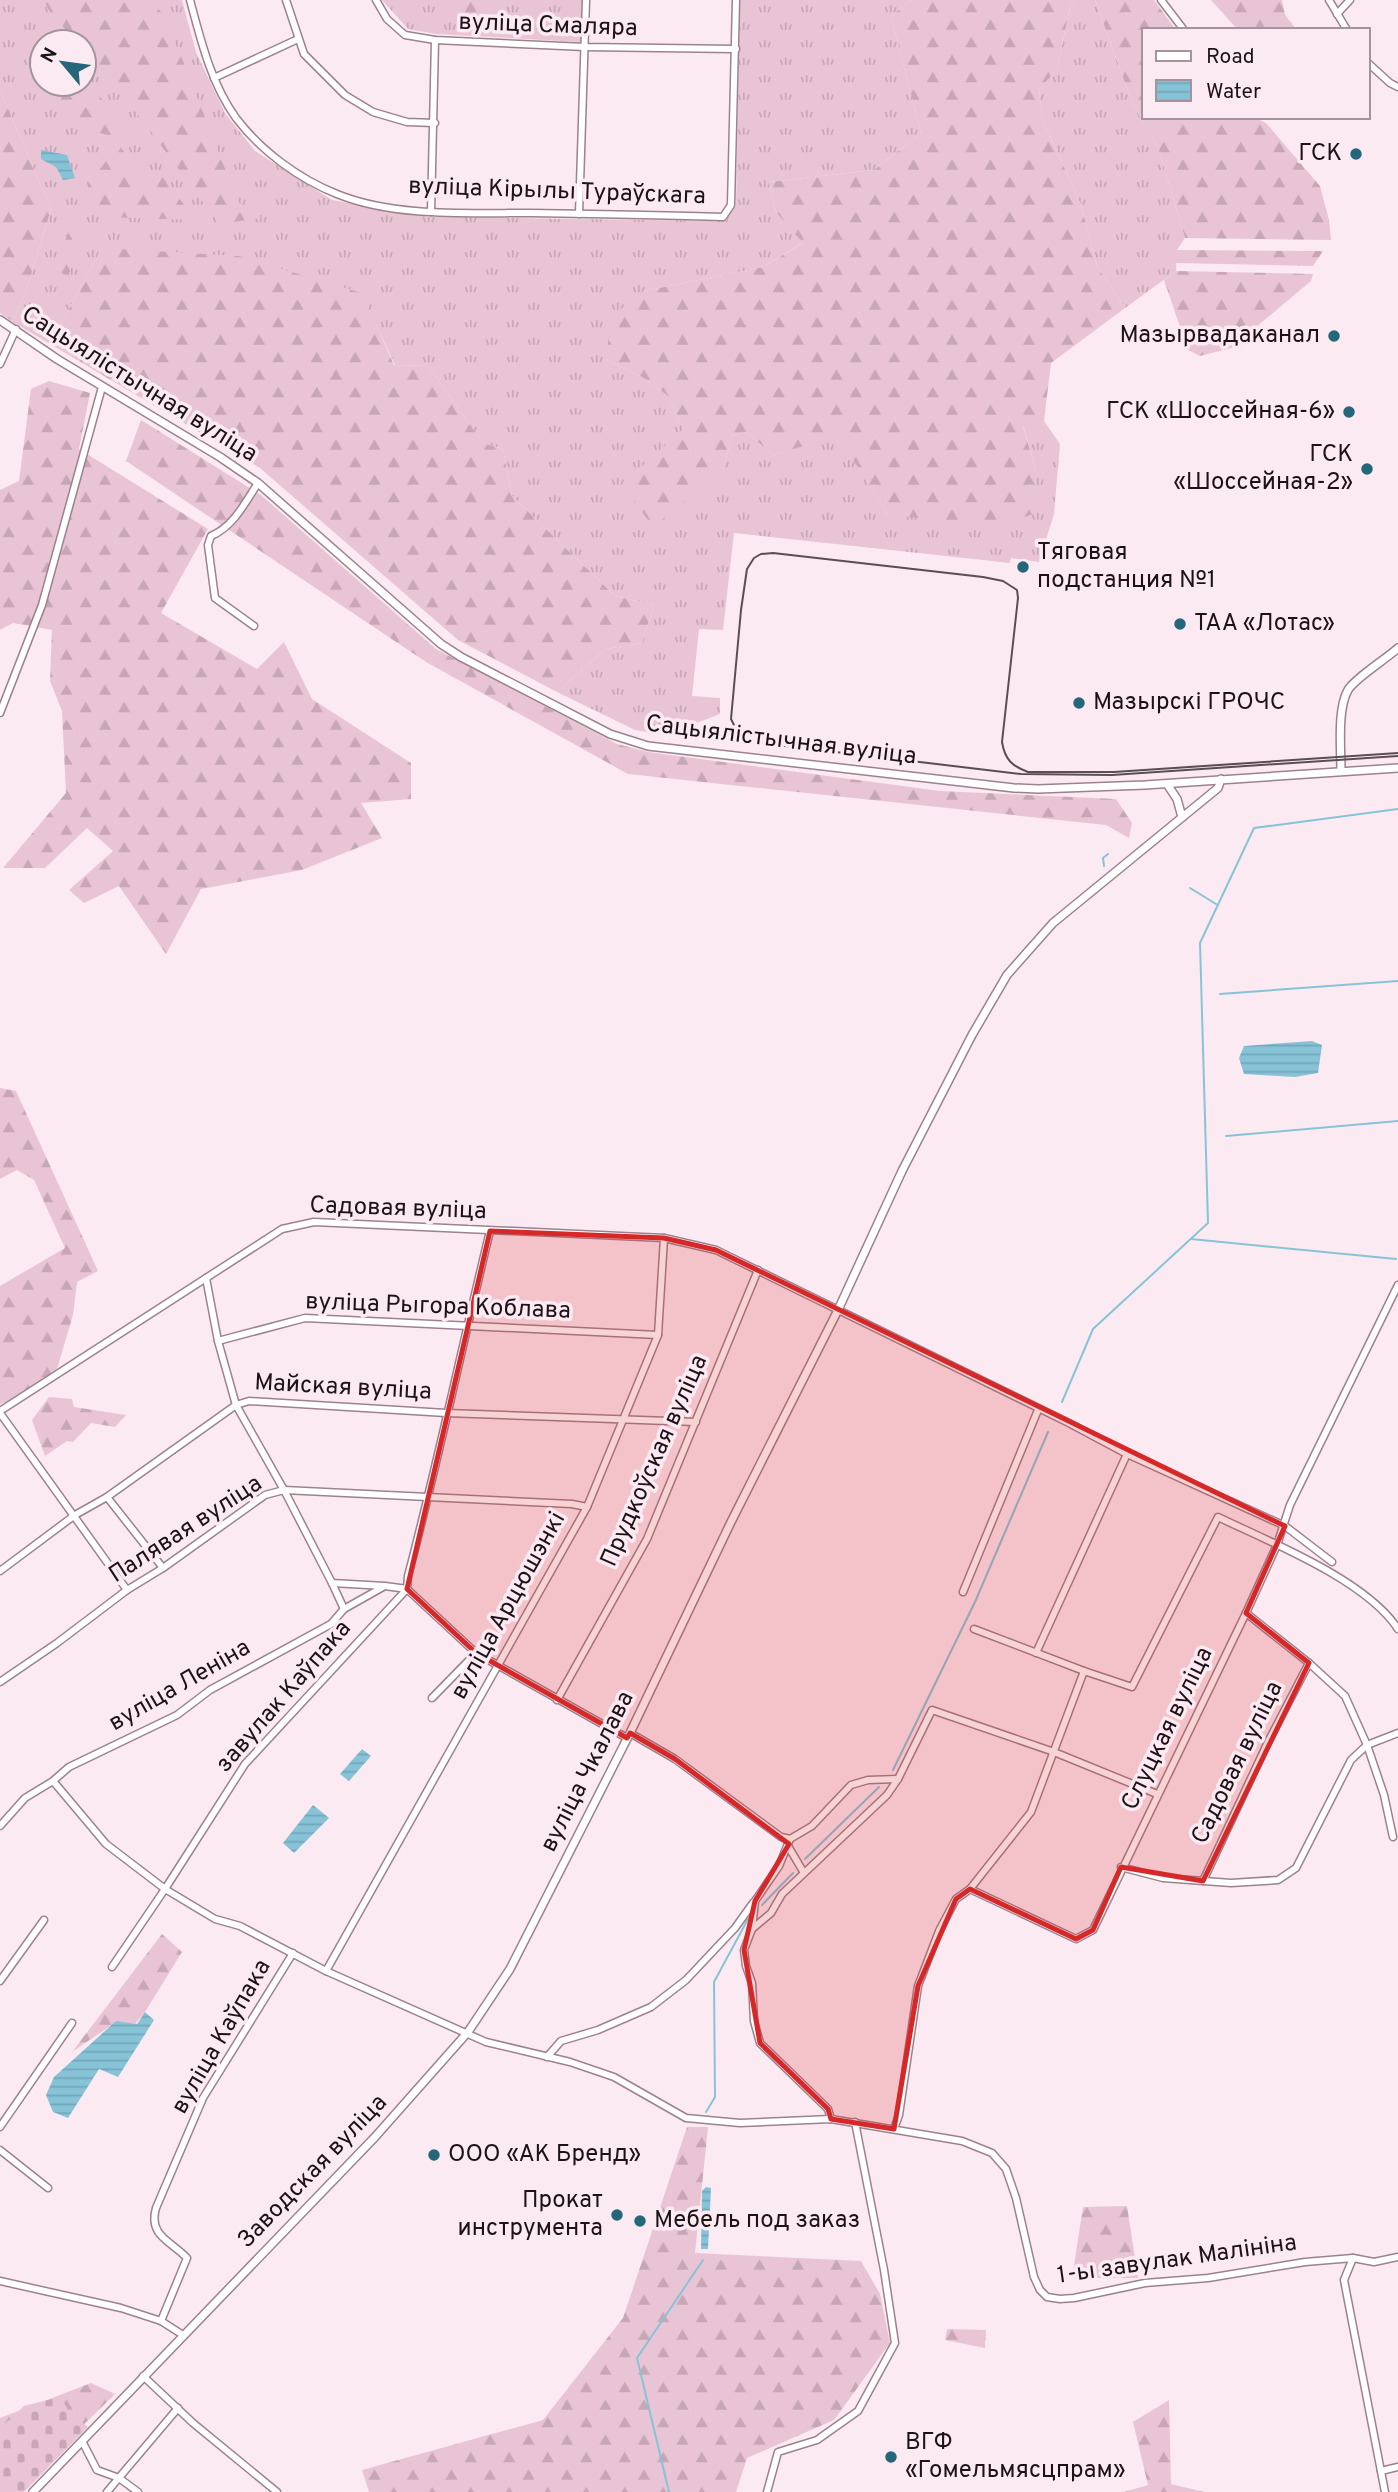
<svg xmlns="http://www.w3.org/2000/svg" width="1398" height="2492" font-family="Overpass,sans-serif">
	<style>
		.grass { fill: url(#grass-tufts); fill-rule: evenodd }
		.forest { fill: url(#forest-firs) }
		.cemetery { fill: url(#cemetery-stones) }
		.water { fill: url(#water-rules) }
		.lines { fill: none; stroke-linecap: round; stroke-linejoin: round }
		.stream { stroke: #87c3d7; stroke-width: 2 }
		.minor-casing { stroke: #9d818e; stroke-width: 9 }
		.major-casing { stroke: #9d818e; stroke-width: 10 }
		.minor { stroke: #fff; stroke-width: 6 }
		.major { stroke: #fff; stroke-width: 7 }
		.tram { stroke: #5a4e54; stroke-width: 2 }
		.marked { fill: #d62828; fill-opacity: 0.2; stroke: #d62828; stroke-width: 5; stroke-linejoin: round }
		.poi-dot { fill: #25677a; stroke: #fceaf2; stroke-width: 2.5 }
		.labels { text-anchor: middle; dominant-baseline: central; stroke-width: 7; stroke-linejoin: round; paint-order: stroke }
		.street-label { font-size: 24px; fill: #1c1217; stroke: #fceaf2 }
		.poi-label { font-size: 24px; fill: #1c1217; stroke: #fceaf2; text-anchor: start }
	</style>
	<defs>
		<pattern id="grass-tufts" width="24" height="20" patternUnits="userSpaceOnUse" patternTransform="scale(1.75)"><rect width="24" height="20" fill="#e9c4d5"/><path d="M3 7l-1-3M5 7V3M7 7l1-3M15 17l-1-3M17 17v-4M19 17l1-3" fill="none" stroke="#c7a7b6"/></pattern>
		<pattern id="forest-firs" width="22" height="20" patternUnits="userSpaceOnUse" patternTransform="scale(1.75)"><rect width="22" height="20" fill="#e9c4d5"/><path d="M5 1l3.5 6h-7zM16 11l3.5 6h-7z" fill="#c7a7b6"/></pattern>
		<pattern id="cemetery-stones" width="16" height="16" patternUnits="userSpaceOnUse" patternTransform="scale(1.75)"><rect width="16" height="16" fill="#e9c4d5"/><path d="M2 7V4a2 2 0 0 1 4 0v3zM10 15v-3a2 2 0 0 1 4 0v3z" fill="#c7a7b6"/></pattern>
		<pattern id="water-rules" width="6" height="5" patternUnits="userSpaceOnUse" patternTransform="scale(1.75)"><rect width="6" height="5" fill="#87c3d7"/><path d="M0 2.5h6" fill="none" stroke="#74a6b8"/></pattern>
	</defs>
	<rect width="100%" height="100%" fill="#fceaf2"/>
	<g class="grass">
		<path d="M0,0H182L196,52L225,113L255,151L332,200L429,217L726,221L736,205L740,0H911L891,16L921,133L874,170L769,182L776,212L804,242L763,267L644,291L606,360L642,377L668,396L683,429L723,471L732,435L746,432L773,455L838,435L888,515L1036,471L1023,425L1044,421L1060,444L1054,514L1039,562L1011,558L1010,563L734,533L723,630L699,629L692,696L720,698V714L665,735L635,730L557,692L606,649L642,643L654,605L615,596L512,496L503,449L483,443L428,366L395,365L361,293L102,248L50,344L13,322L29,282L51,209L0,90ZM42,42H84V84H42Z"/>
		<path d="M382,0H582L581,42L436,34L408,29Z"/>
		<path d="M1075,0H1095L1133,105L1158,147L1185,238L1177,250L1176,271L1125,308L1097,266L1081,205L1042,118L1039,89L1057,70L1070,7Z"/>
	</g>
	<g class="forest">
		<path d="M44,0H150L162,13L183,61L238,202L262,218L219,224L143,121L84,51V42H76L48,9Z"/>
		<path d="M437,0H477L481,10L476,16L460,10L445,16L438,11Z"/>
		<path d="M911,0H1075L1070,7L1057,70L1039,89L1042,118L1081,205L1097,266L1125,308L1051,363L1044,421L1023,426L1036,471L1033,514L997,526L888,515L838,436L773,455L746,432L732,435L723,471L653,527L622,484L683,429L668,396L642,377L606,360L611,317L644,291L763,267L803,243L776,212L769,182L874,170L921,133L891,16Z"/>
		<path d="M1095,0H1154L1176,30H1144V117H1254L1266,123L1320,186L1329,220L1331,240L1185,238L1158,147L1133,105Z"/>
		<path d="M1211,0H1282L1285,15L1297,30H1238Z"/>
		<path d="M84,77L137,143L63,123L56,84H84Z"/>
		<path d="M0,90L51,209L29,282L13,322L0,313Z"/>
		<path d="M119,145L144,180L161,175L196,220L104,217L88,184Z"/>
		<path d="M72,224L88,230L68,276L53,269Z"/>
		<path d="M102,248L239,256L362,293L394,365L428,366L483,443L503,449L512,496L615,596L654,605L642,643L606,649L557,692L458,640L260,468L50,344Z"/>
		<path d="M1177,250L1323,251L1313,266L1175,263Z"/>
		<path d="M1176,271L1313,274L1311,281L1255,328L1251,343L1200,356L1188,350L1164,280Z"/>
		<path d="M38,295L53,305L42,332L27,322Z"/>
		<path d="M49,381L90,393L79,449L208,529L161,613L257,669L284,642L312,699L411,763V799L361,803L382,838L302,870L201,889L166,954L119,886L84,903L69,890L113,851L87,828L45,868H3L66,793L62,711L50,681L52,630L13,623L0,630V490L19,481L31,389Z"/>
		<path d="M141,420L261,495L436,649L617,744L648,752L940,791L1116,799L1132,823L1129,838L1106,825L628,774L426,662L126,461Z"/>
		<path d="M0,1088L16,1091L98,1271L77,1282L73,1315L57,1369L12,1400L0,1404V1286L65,1248L34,1180L17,1170L0,1179Z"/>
		<path d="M49,1397L72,1399L74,1407L126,1415L115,1427L91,1423L73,1442L67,1441L45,1456L32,1420Z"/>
		<path d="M162,1934L182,1952L145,2012L135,2024L116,2022L72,2052Z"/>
		<path d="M687,2127H708L695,2253L861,2261L880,2294L890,2343L834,2420L747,2458L736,2492H369L362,2470L543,2420L623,2318Z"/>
		<path d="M1127,2206L1138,2278H1072L1083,2207Z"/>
		<path d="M947,2329L986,2330L985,2348L945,2340Z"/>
		<path d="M91,2383L115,2394L15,2492H0V2418Z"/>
		<path d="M1169,2400L1171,2484L1204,2492H1124L1148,2485L1133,2422Z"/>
	</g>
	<path class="cemetery" d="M60,2397L71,2414L88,2427L24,2492H0V2428L24,2406Z"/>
	<g class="water">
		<path d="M41,150L67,155L75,178L63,180L56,167L41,159Z"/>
		<path d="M1312,1041L1322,1045L1318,1073L1295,1077L1244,1074L1239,1058L1244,1046Z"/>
		<path d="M362,1749L371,1756L349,1781L340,1774Z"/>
		<path d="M313,1805L329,1818L294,1853L283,1843Z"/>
		<path d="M145,2012L154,2020L118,2077L99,2069L68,2118L53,2112L46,2095L54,2077L116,2021L137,2024Z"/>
		<path d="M706,2187L711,2188L708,2249H701L702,2191Z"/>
	</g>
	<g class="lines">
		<g class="stream">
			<path d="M1104,866L1103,858L1108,854"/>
			<path d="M1190,888L1216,904"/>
			<path d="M1220,994L1398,981"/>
			<path d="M1226,1136L1398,1121"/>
			<path d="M1191,1239L1396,1259"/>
			<path d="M1062,1402L1093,1329L1208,1223L1200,943L1254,828L1398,809"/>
			<path d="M893,1770L975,1602L1048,1432"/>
			<path d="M805,1859L879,1787"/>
			<path d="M762,1905L793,1873"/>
			<path d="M706,2112L715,2097L714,1982L748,1919"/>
			<path d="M669,2492L637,2358L703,2260"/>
		</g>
		<g class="minor-casing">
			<g id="minor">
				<path d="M190,0C201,41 211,83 236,118C261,151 299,179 337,194C393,217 467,213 527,213C592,214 658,215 723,217L731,205L736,0"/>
				<path d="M286,0L304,54L345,95L373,112L407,122L435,123"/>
				<path d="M376,0L387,19L405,35L435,40L585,47L736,49"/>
				<path d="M1161,0L1184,30"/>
				<path d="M1329,0L1347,30"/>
				<path d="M1337,14L1350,0"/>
				<path d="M1368,63L1390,83L1398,87"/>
				<path d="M214,78L298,39"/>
				<path d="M431,212L435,40"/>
				<path d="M579,214L586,0"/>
				<path d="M0,364L16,329"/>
				<path d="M254,626L215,598L208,545L211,536C233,527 245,503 258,483"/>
				<path d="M0,713L42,605L102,387"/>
				<path d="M206,1278L218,1341L236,1405L284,1490L332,1583L385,1586L407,1589L408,1576C438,1462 462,1346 490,1231"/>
				<path d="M218,1341L305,1318L658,1335"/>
				<path d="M0,1411L282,1229L314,1222L664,1238L716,1250L1069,1423L1127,1454L1285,1526L1332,1562"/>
				<path d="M0,1413L127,1590"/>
				<path d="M107,1497L163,1568"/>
				<path d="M0,1571L75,1515L107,1497L236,1405L249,1401L446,1413L696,1422"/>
				<path d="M332,1583L344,1609"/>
				<path d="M963,1592L1038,1410"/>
				<path d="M1246,1613L1309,1663L1345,1696L1367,1745L1384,1795L1393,1837"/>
				<path d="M974,1629L1084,1671L1132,1687L1218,1517C1270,1542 1366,1580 1398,1629"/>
				<path d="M1036,1653L1127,1454"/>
				<path d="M0,1682L57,1643L127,1590L163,1568L265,1495L284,1490L572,1504L587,1507"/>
				<path d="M432,1698L476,1653"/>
				<path d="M557,1700L647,1539L758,1270"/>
				<path d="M630,1733L675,1759L781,1837L790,1839L812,1826L851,1785L868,1780L898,1779"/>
				<path d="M53,1781L106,1844L165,1889L215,1919L240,1926L326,1971L486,2042L570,2062L614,2077L686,2118L740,2123L831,2119L962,2141L992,2153L1006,2169L1016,2198L1034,2277L1040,2290L1047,2297L1060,2299L1074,2298L1145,2283L1208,2278L1305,2262L1353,2258L1374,2262L1398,2257"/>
				<path d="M0,1826L25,1798L53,1781L69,1767L177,1715L210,1690L331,1624L344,1609L383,1587"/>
				<path d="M790,1839L779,1866L755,1901L752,1929L744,1950L746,1966L752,1983L754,2021L760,2043L828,2109L831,2119"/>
				<path d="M788,1846L804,1873"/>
				<path d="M1121,1867L1163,1878L1231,1883L1278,1880L1296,1868L1351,1760L1367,1745L1398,1733"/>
				<path d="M1203,1881L1268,1742L1309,1663"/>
				<path d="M970,1889L1076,1939L1093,1930L1246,1613L1277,1545L1290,1505L1398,1285"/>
				<path d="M752,1929L771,1913L782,1894L887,1795L898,1779L932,1710L1054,1752L1157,1794"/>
				<path d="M112,1967L165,1889L245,1764L407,1589L476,1653L627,1738"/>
				<path d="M326,1971L587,1507L658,1335L664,1238"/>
				<path d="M0,1981L44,1920"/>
				<path d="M547,2057L561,2041L598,2030L651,2007L686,1980L735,1928L753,1903"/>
				<path d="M0,2127L72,2023"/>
				<path d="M894,2129L899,2115L918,1986L939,1931L956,1899L970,1889L1031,1812L1084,1671"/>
				<path d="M0,2150L48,2188"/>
				<path d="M1353,2258L1344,2280L1385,2492"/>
				<path d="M0,2281L121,2308L161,2321L183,2335"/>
				<path d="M161,2321L187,2258C171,2241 148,2236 156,2208L203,2098L293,1953"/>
				<path d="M143,2376L193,2423L277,2492"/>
				<path d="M82,2441L97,2470L119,2478L138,2492"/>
				<path d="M1381,2471L1398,2467"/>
				<path d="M107,2492L178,2408"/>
				<path d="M767,2492L778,2452L817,2440L858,2411L895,2343L884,2270L855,2122"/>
			</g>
		</g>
		<g class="major-casing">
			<g id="major">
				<path d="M0,320L57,359L220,457L258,483L441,644L461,657L610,734L648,746L1014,788L1038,789L1145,785L1398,768"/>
				<path d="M1341,771C1341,749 1337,709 1348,690C1354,679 1386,659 1398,648"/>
				<path d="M1167,784L1177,799L1182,817"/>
				<path d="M33,2492L375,2137L468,2032L510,1969L630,1733L731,1522L838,1310L902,1171L972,1035L1007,975L1053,923L1218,788L1221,779"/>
			</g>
		</g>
		<use href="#minor" class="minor"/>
		<use href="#major" class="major"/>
		<path class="tram" d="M1398,753L1114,772H1028C1012,766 1005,760 1002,742L1018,598L1017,590L1003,581L983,577L773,553L761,554L754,558L747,569L741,610L731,719L738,733L751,742L1021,774L1112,775L1398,756"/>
	</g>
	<path class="marked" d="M490,1231L664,1238L716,1250L1285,1526L1246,1613L1309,1663L1203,1881L1121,1867L1093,1930L1076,1939L970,1889L956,1899L918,1986L894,2129L831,2119L828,2109L760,2043L744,1950L755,1901L789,1844L675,1759L630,1733L627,1738L476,1653L407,1589Z"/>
	<g class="poi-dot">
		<circle cx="1356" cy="154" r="7"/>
		<circle cx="1334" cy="336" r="7"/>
		<circle cx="1349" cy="412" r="7"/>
		<circle cx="1367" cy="469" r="7"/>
		<circle cx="1023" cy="567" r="7"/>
		<circle cx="1180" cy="624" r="7"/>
		<circle cx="1079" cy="703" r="7"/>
		<circle cx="434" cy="2155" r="7"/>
		<circle cx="617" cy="2215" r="7"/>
		<circle cx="640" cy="2221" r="7"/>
		<circle cx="891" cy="2457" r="7"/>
	</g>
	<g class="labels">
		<g class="street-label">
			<text transform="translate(548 26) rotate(2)">вуліца Смаляра</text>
			<text transform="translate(557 192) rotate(2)">вуліца Кірылы Тураўскага</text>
			<text transform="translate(139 385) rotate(32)">Сацыялістычная вуліца</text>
			<text transform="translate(781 741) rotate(7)">Сацыялістычная вуліца</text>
			<text transform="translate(398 1209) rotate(2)">Садовая вуліца</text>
			<text transform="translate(438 1307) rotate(2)">вуліца Рыгора Коблава</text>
			<text transform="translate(343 1388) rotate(3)">Майская вуліца</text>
			<text transform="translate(655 1461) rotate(-66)">Прудкоўская вуліца</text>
			<text transform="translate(186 1530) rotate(-33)">Палявая вуліца</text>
			<text transform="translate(509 1606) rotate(-61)">вуліца Арцюшэнкі</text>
			<text transform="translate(180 1686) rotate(-30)">вуліца Леніна</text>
			<text transform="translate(284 1697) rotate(-49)">завулак Каўпака</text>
			<text transform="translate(1168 1729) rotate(-64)">Слуцкая вуліца</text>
			<text transform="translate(1238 1763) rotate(-64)">Садовая вуліца</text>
			<text transform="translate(588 1772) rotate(-63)">вуліца Чкалава</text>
			<text transform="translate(222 2037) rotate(-60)">вуліца Каўпака</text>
			<text transform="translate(313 2172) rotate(-46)">Заводская вуліца</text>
			<text transform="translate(1177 2260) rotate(-8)">1-ы завулак Малініна</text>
		</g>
		<g class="poi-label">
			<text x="1342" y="154" text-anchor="end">ГСК</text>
			<text x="1320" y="336" text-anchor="end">Мазырвадаканал</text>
			<text x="1335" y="412" text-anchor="end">ГСК «Шоссейная-6»</text>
			<text x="1353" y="455" text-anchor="end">ГСК<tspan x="1353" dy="28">«Шоссейная-2»</tspan></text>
			<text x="1037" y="553">Тяговая<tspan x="1037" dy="28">подстанция №1</tspan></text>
			<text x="1194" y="624">ТАА «Лотас»</text>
			<text x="1093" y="703">Мазырскі ГРОЧС</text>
			<text x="448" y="2155">ООО «АК Бренд»</text>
			<text x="603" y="2201" text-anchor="end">Прокат<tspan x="603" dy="28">инструмента</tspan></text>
			<text x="654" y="2221">Мебель под заказ</text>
			<text x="905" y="2443">ВГФ<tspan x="905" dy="28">«Гомельмясцпрам»</tspan></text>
		</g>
	</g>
	<rect x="1142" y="28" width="228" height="91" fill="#fceaf2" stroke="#a2949a" stroke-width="2"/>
	<rect x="1156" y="51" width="35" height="10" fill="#ffffff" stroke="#a2949a" stroke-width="2"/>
	<text x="1206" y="63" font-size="21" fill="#1c1217">Road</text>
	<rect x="1156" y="80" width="35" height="21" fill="url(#water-rules)" stroke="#a2949a" stroke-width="2"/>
	<text x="1206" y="98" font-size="21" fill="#1c1217">Water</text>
	<g transform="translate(63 63) rotate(299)"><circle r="33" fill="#fceaf2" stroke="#a2949a" stroke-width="2"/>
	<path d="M0-5L12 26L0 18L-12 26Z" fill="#25677a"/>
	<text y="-10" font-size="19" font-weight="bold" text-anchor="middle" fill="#1c1217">N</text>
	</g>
</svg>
